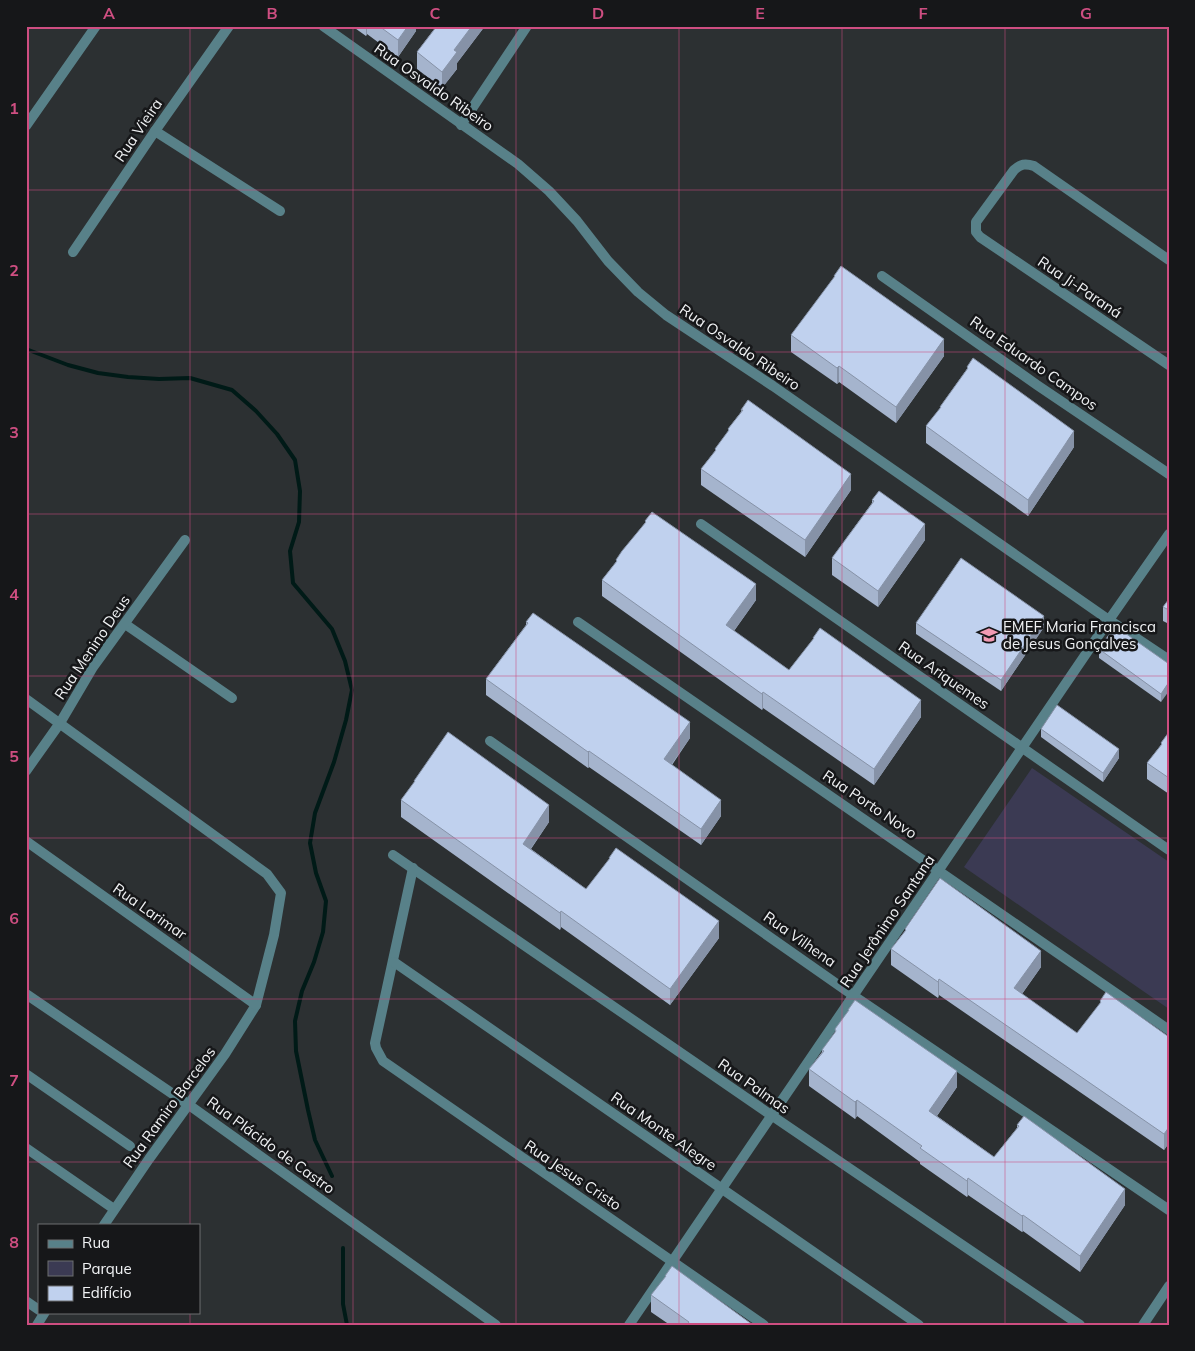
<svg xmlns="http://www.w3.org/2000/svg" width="1195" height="1351" font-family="Mulish,sans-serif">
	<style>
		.green { fill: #3b3a53 }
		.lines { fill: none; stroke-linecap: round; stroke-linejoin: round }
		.stream { stroke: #001a17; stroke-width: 4 }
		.minor { stroke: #588189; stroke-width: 10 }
		.tertiary { stroke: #588189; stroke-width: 10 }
		.wall { fill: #a5b4cd }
		.shaded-wall { fill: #8692a7 }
		.building { fill: #c0d1ee; stroke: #8692a7 }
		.grid { fill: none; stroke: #ce4e81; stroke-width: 1; stroke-opacity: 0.55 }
		.labels { text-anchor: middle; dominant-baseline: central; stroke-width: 5; stroke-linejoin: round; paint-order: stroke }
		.street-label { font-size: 15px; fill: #f0f2f4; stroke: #161719 }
		.poi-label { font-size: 15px; fill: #f0f2f4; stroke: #161719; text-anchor: start }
		.neatline { fill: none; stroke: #ce4e81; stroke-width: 2 }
		.grid-label { font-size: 16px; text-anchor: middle; font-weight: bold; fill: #ce4e81 }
	</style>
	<rect width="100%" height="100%" fill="#2c3032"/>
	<path class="green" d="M1032,768L1169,862V1009L964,867Z"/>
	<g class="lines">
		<g class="stream">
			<path d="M26,349L68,365L98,373L128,377L159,379L190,378L232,390L256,411L277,434L295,460L300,491L299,522L290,551L293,583L332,629L345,661L352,690L346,720L334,762L315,813L310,843L316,873L326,901L323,932L314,962L302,991L295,1021L296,1051L308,1110L315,1140L332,1176"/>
			<path d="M343,1248V1304L347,1325"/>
		</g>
		<g class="minor">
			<path d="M461,125L527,26"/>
			<path d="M26,126L96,26"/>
			<path d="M155,131L280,211"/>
			<path d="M73,252L155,131L229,26"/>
			<path d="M1169,260L1034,166C1025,163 1021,164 1014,170L976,222V232L980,237L1169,365"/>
			<path d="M882,276L1037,385L1169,474"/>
			<path d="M701,524L1169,850"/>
			<path d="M1169,534L1109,620L1169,660"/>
			<path d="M578,622L1169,1030"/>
			<path d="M125,624L232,698"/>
			<path d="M26,699L267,874L281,893L274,935L256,1005L225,1054L149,1159L104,1225"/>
			<path d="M490,741L854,996L1169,1210"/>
			<path d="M26,771L60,723L93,667L185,540"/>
			<path d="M26,841L256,1005"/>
			<path d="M393,855L771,1115L1080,1325"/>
			<path d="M413,868L375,1043L376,1048L383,1061L764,1325"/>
			<path d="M394,962L919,1325"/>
			<path d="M26,1074L130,1146"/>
			<path d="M26,1148L114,1209"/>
			<path d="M26,1301L39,1310"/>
			<path d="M37,1325L45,1312"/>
			<path d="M1143,1325L1169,1286"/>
		</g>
		<g class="tertiary">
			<path d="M323,26L518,164L549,191L577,221L608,261L638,292L666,315L773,386L1109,620C951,856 787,1089 629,1325"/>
			<path d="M26,994L189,1105L496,1325"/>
		</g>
	</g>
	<g class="wall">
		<path d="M352,26H416V31L398,57L367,34L366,36Z"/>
		<path d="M435,26H485L457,63V69L442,88L417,69V52L435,28Z"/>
		<path d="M834,276L944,356L896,423L839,382L837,384L791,352V335L834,278Z"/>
		<path d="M967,367L1074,447L1028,516L926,443V426L940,409V407L967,369Z"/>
		<path d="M741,410L851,490L805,557L701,485V469L715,451V449L728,432V429L741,412Z"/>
		<path d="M872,500L925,540L878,607L832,575V558L872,503Z"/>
		<path d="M645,521L756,600L734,631L789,670L813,640V638L921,717L874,785L763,708L762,710L602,596V580L616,562V560L645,523Z"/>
		<path d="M1169,599V624L1163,621V607Z"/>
		<path d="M526,622L690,738L672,765L721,816L701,845L589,767L588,768L486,695V679L526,625Z"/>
		<path d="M916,623L1044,627L1001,691L916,634Z"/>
		<path d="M1099,649L1169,664L1161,702L1099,658Z"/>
		<path d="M1041,729L1119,758L1103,782L1041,737Z"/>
		<path d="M1169,732V794L1147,779V763L1161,745V743Z"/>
		<path d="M414,781L549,822L531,849L586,889L609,860V858L719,938L670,1005L561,927L560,930L401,817V800L414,783Z"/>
		<path d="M905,929L1041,967L1022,994L1077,1033L1100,1004V1001L1169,1037V1143L1164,1150L939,995L938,998L891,965V949L905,931Z"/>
		<path d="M848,1010L957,1087L937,1116L994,1157L1017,1128V1125L1125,1205L1080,1272L1023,1231L1022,1232L968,1195L967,1197L920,1164V1162L857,1116L855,1119L809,1086V1069L822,1052V1050L835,1033V1029L848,1012Z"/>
		<path d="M665,1276L753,1325H670L651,1312V1295L665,1278Z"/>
	</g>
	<g class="shaded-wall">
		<path d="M366,26H367V34L366,36Z"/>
		<path d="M408,26H416V31L398,57V40Z"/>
		<path d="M472,26H485L457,63V69L442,88V72L454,50Z"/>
		<path d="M944,339V356L896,423V407Z"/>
		<path d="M839,366V382L837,384V368Z"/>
		<path d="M1074,431V447L1028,516V500Z"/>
		<path d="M851,474V490L805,557V540Z"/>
		<path d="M925,524V540L878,607V591Z"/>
		<path d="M756,584V600L726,642V625Z"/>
		<path d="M1044,616V627L1001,691V680Z"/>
		<path d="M1169,682V691L1161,702V694Z"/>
		<path d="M763,692V708L762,710V694Z"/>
		<path d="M921,700V717L874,785V769Z"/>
		<path d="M690,722V738L664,775V759Z"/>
		<path d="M1119,749V758L1103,782V773Z"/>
		<path d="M589,751V767L588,768V752Z"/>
		<path d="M721,800V816L701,845V829Z"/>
		<path d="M549,805V822L523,860V844Z"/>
		<path d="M561,911V927L560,930V913Z"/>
		<path d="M719,921V938L670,1005V989Z"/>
		<path d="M1041,951V967L1014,1005V988Z"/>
		<path d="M939,979V995L938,998V982Z"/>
		<path d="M957,1071V1087L929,1127V1111Z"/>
		<path d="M857,1100V1116L855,1119V1102Z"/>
		<path d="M1169,1127V1143L1164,1150V1134Z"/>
		<path d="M968,1178V1195L967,1197V1181Z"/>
		<path d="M1125,1189V1205L1080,1272V1256Z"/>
		<path d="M1023,1215V1231L1022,1232V1216Z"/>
	</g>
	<g class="building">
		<path d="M379,26H408L398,40Z"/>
		<path d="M437,26H472L454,50L457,52L442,72L417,52Z"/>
		<path d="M841,266L944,339L896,407L839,366L837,368L791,335L835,276H834Z"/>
		<path d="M973,358L1074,431L1028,500L926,426L941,407H940L968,368L967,367Z"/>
		<path d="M748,400L851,474L805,540L701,469L716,450L715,449L729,430L728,429L743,410H741Z"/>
		<path d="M879,491L925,524L878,591L832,558L874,501L872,500Z"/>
		<path d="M652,512L756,584L726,625L789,670L814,638H813L820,628L921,700L874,769L763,692L762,694L602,580L617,561L616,560L622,551L646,522L645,521Z"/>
		<path d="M961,558L1044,616L1001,680L916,623Z"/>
		<path d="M1169,599V610L1163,607Z"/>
		<path d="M533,613L690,722L664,759L721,800L701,829L589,751L588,752L486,679L528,623L526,622Z"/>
		<path d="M1115,626L1169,664V682L1161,694L1099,649Z"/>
		<path d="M1057,705L1119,749L1103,773L1041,729Z"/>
		<path d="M448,732L549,805L523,844L586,889L610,858H609L616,848L719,921L670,989L561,911L560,913L401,800L415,781H414Z"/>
		<path d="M1169,732V778L1147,763L1162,744L1161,743Z"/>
		<path d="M940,878L1041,951L1014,988L1077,1033L1101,1002L1100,1001L1106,992L1169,1037V1127L1164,1134L939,979L938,982L891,949L906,930L905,929Z"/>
		<path d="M855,1000L957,1071L929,1111L994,1157L1019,1126L1017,1125L1024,1116L1125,1189L1080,1256L1023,1215L1022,1216L968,1178L967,1181L920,1148L922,1146L857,1100L855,1102L809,1069L824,1051L822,1050L836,1031L835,1029L849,1010H848Z"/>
		<path d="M672,1266L753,1325H687L689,1322L651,1295L666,1276H665Z"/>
	</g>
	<path class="grid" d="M190,26V1225M353,26V1325M516,26V1325M679,26V1325M842,26V1325M1005,26V1325M26,190H1169M26,352H1169M26,514H1169M26,676H1169M26,838H1169M26,999H1169M26,1162H1169M190,1312V1325"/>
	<defs>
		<g id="school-bare" transform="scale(1.35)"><path d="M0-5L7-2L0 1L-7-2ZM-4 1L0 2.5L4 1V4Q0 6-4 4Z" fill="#f19ab3" stroke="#161719" stroke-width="2.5" paint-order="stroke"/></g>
	</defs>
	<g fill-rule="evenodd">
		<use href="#school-bare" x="989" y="635"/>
	</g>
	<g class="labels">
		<g class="street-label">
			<text transform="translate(434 87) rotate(35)">Rua Osvaldo Ribeiro</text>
			<text transform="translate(138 130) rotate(-56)">Rua Vieira</text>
			<text transform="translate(1080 287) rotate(34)">Rua Ji-Paraná</text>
			<text transform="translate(740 347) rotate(34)">Rua Osvaldo Ribeiro</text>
			<text transform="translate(1034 363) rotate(35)">Rua Eduardo Campos</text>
			<text transform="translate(92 647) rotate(-56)">Rua Menino Deus</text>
			<text transform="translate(944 675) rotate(35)">Rua Ariquemes</text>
			<text transform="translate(870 804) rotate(34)">Rua Porto Novo</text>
			<text transform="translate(150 911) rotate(35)">Rua Larimar</text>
			<text transform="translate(887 921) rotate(-56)">Rua Jerônimo Santana</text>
			<text transform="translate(800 939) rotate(35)">Rua Vilhena</text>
			<text transform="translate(754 1086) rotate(35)">Rua Palmas</text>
			<text transform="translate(169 1107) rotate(-54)">Rua Ramiro Barcelos</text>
			<text transform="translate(664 1131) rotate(35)">Rua Monte Alegre</text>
			<text transform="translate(271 1145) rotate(36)">Rua Plácido de Castro</text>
			<text transform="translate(573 1175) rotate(34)">Rua Jesus Cristo</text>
		</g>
		<g class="poi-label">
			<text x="1003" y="626">EMEF Maria Francisca<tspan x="1003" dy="17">de Jesus Gonçalves</tspan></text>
		</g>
	</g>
	<rect width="1195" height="1351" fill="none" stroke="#161719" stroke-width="55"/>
	<rect x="38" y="1224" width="162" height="90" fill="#161719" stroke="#6d6f71"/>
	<rect x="48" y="1240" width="25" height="8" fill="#588189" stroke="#6d6f71"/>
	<text x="82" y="1248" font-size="15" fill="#f0f2f4">Rua</text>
	<rect x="48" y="1261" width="25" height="15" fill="#3b3a53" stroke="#6d6f71"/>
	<text x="82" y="1274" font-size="15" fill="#f0f2f4">Parque</text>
	<rect x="48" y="1286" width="25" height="15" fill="#c0d1ee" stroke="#6d6f71"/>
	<text x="82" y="1298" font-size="15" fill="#f0f2f4">Edifício</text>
	<rect x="28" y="28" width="1140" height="1296" class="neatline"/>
	<g class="grid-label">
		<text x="109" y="19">A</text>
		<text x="272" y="19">B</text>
		<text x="435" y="19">C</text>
		<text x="598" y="19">D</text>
		<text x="760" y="19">E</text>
		<text x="923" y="19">F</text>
		<text x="1086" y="19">G</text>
		<text x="14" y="114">1</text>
		<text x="14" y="276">2</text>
		<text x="14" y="438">3</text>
		<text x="14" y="600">4</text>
		<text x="14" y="762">5</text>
		<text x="14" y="924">6</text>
		<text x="14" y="1086">7</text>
		<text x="14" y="1248">8</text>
	</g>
</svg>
